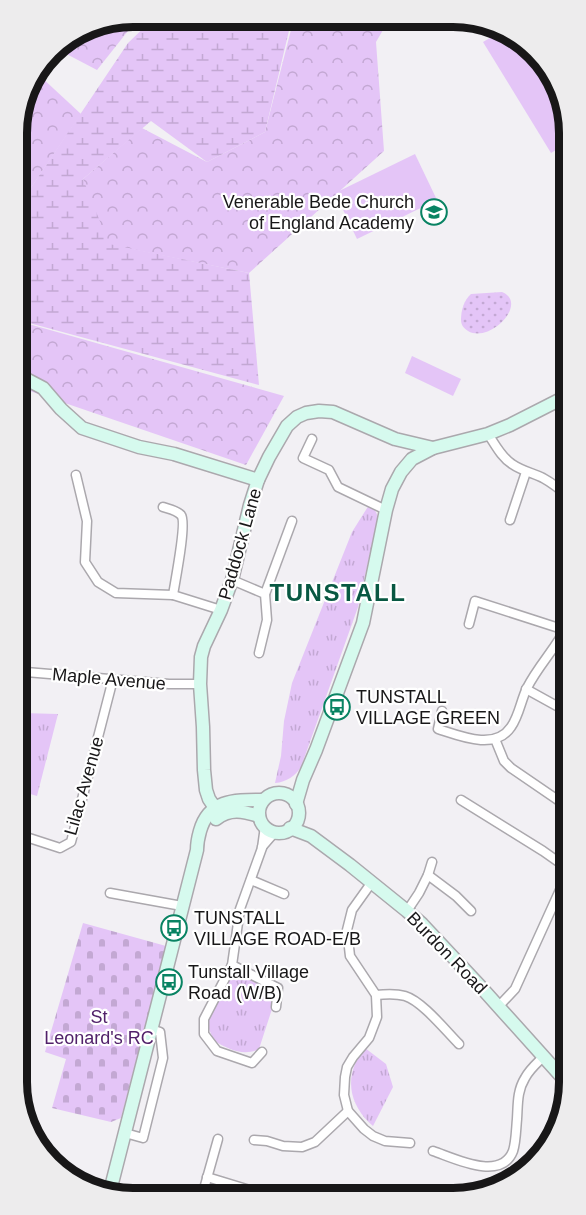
<svg xmlns="http://www.w3.org/2000/svg" width="586" height="1215" font-family="Helvetica,sans-serif">
	<style>
		.grass { fill: url(#grass-dots) }
		.forest { fill: url(#forest-crowns) }
		.wetland { fill: url(#wetland-marsh) }
		.cemetery { fill: url(#cemetery-stones) }
		.park { fill: url(#park-tufts) }
		.pitch { fill: #e4c5f7 }
		.lines { fill: none; stroke-linecap: round; stroke-linejoin: round }
		.street-casing { stroke: #aba8ad; stroke-width: 11 }
		.secondary-casing { stroke: #aba8ad; stroke-width: 15 }
		.street { stroke: #fff; stroke-width: 8 }
		.secondary { stroke: #d6faee; stroke-width: 12 }
		.labels { text-anchor: middle; dominant-baseline: central; stroke-width: 4.5; stroke-linejoin: round; paint-order: stroke }
		.poi-label { font-size: 18px; fill: #181718; stroke: #fff; text-anchor: start }
		.street-label { font-size: 18px; fill: #181718; stroke: #fff }
		.park-label { font-size: 18px; fill: #51216a; stroke: #fff }
		.district-label { font-size: 24px; font-weight: bold; letter-spacing: 1.5px; fill: #085842; stroke: #fff }
		.rim { fill: none; stroke: #181718; stroke-width: 8 }
	</style>
	<defs>
		<pattern id="grass-dots" width="8" height="8" patternUnits="userSpaceOnUse" patternTransform="scale(1.5)"><rect width="8" height="8" fill="#e4c5f7"/><path d="M2 2h.1M6 6h.1" fill="none" stroke="#c3a8d3" stroke-width="1.8" stroke-linecap="round"/></pattern>
		<pattern id="forest-crowns" width="20" height="18" patternUnits="userSpaceOnUse" patternTransform="scale(1.5)"><rect width="20" height="18" fill="#e4c5f7"/><path d="M2 6a3 3 0 1 1 6 0M12 15a3 3 0 1 1 6 0" fill="none" stroke="#c3a8d3"/></pattern>
		<pattern id="wetland-marsh" width="20" height="14" patternUnits="userSpaceOnUse" patternTransform="scale(1.5)"><rect width="20" height="14" fill="#e4c5f7"/><path d="M1 5h8M5 5V1M11 12h8M15 12V8" fill="none" stroke="#c3a8d3"/></pattern>
		<pattern id="cemetery-stones" width="16" height="16" patternUnits="userSpaceOnUse" patternTransform="scale(1.5)"><rect width="16" height="16" fill="#e4c5f7"/><path d="M2 7V4a2 2 0 0 1 4 0v3zM10 15v-3a2 2 0 0 1 4 0v3z" fill="#c3a8d3"/></pattern>
		<pattern id="park-tufts" width="24" height="20" patternUnits="userSpaceOnUse" patternTransform="scale(1.5)"><rect width="24" height="20" fill="#e4c5f7"/><path d="M3 7l-1-3M5 7V3M7 7l1-3M15 17l-1-3M17 17v-4M19 17l1-3" fill="none" stroke="#c3a8d3"/></pattern>
	</defs>
	<rect width="100%" height="100%" fill="#f2f0f4"/>
	<path class="grass" d="M502,292C529,303 490,344 468,331C463,328 461,324 461,320C461,310 464,300 471,294Z"/>
	<g class="forest">
		<path d="M133,17H139L97,70L55,48L56,46L89,25Z"/>
		<path d="M294,18H390L376,42L384,151L249,273L101,243L83,179L142,128L207,162L265,132Z"/>
		<path d="M40,76L81,114L18,207L17,118Z"/>
		<path d="M18,321L284,396L246,465L18,387Z"/>
	</g>
	<path class="wetland" d="M155,17L292,18L265,132L207,162L151,121L83,179L109,244L249,273L259,385L18,320V207L128,43Z"/>
	<path class="cemetery" d="M83,923L166,946L121,1118L111,1122L52,1108L66,1059L45,1052Z"/>
	<g class="park">
		<path d="M369,505L375,510L378,517L358,607L301,767C295,776 287,782 275,783L281,756L284,721L292,683L352,532Z"/>
		<path d="M22,713L58,714L37,796L20,791L19,716Z"/>
		<path d="M231,971H235L271,991L272,1009L259,1049C243,1057 229,1049 214,1041L209,1029V1017Z"/>
		<path d="M365,1048L386,1064L393,1087L373,1126C348,1105 343,1074 365,1048Z"/>
	</g>
	<g class="pitch">
		<path d="M500,32L535,51L565,103L566,144L551,153L483,42Z"/>
		<path d="M415,154L437,200L357,239L335,193Z"/>
		<path d="M412,356L461,379L453,396L405,373Z"/>
	</g>
	<g class="lines">
		<g class="street-casing">
			<g id="street">
				<path d="M488,434C495,444 501,457 512,464C522,471 533,473 543,478C552,483 560,489 567,496"/>
				<path d="M312,439L303,458L329,470L338,487L386,510"/>
				<path d="M76,475L87,521L85,562L98,582L116,593L173,595L221,610"/>
				<path d="M163,507C169,509 176,510 181,515C187,522 175,582 173,595"/>
				<path d="M510,520L526,472"/>
				<path d="M232,580L265,594L267,620L259,653"/>
				<path d="M265,594L292,521"/>
				<path d="M469,624L475,601L565,630"/>
				<path d="M19,673L26,672L169,684H200"/>
				<path d="M526,689L564,710"/>
				<path d="M442,711L438,729C460,736 495,751 511,727C519,716 521,700 527,688C538,666 556,648 567,626"/>
				<path d="M495,739L504,761L511,768L568,807"/>
				<path d="M461,800L543,851L560,863L565,879L515,989L498,1007"/>
				<path d="M20,835L60,848L71,842L113,679"/>
				<path d="M262,847L275,832"/>
				<path d="M428,875L432,862"/>
				<path d="M251,880L284,894"/>
				<path d="M372,882L352,910L347,930L350,956L376,995L377,1017L369,1038L353,1057L347,1067L345,1077L344,1095L348,1111L364,1129L373,1136L385,1141L410,1143"/>
				<path d="M110,893L182,906"/>
				<path d="M407,911L419,893L428,875L456,896L471,911"/>
				<path d="M232,965L278,988L276,1007"/>
				<path d="M569,990L565,994L569,998"/>
				<path d="M376,995C385,994 395,993 405,996C422,1001 446,1031 459,1044"/>
				<path d="M262,1052L252,1063L217,1051L204,1034V1019L232,965L240,909L262,848L265,826"/>
				<path d="M125,1133L143,1138L163,1058L160,1032L151,1029"/>
				<path d="M254,1140L267,1141L283,1146L302,1147L315,1142L348,1111"/>
				<path d="M433,1151C454,1158 501,1182 513,1151C516,1142 516,1129 517,1119C518,1104 517,1091 525,1078C529,1070 537,1063 543,1057"/>
				<path d="M207,1177L269,1196"/>
				<path d="M202,1196L218,1139"/>
			</g>
		</g>
		<g class="secondary-casing">
			<g id="secondary">
				<path d="M18,377L24,378L43,388L61,409L82,428L139,447L174,454L258,480"/>
				<circle cx="279" cy="813" r="20"/>
				<path d="M296,804L303,780L316,750L363,623L386,510L392,489L401,472L412,459L433,448L488,434L510,425L567,396"/>
				<path d="M220,815L209,799L206,790L204,770L203,727L200,684L201,657L204,646L221,610L232,580L250,505L258,480L269,457L287,426L297,417L306,413L319,411L333,412L395,439L433,448"/>
				<path d="M216,819C230,808 243,811 259,816"/>
				<path d="M290,828L311,836L350,865L407,911L422,924L480,986L569,1085"/>
				<path d="M109,1195L197,850C197,844 198,838 200,831C209,799 235,800 263,800"/>
			</g>
		</g>
		<use href="#street" class="street"/>
		<use href="#secondary" class="secondary"/>
	</g>
	<defs>
		<g id="school-ring" transform="scale(1.35)"><circle r="9.5" fill="#fff" stroke="#098363" stroke-width="1.5"/><path d="M0-5L7-2L0 1L-7-2ZM-4 1L0 2.5L4 1V4Q0 6-4 4Z" fill="#098363"/></g>
		<g id="bus-ring" transform="scale(1.35)"><circle r="9.5" fill="#fff" stroke="#098363" stroke-width="1.5"/><path d="M-5-6H5V4H4V6H2V4H-2V6H-4V4H-5ZM-3.5-4V0h7V-4ZM-3.5 1.2v1.5H-2V1.2ZM2 1.2v1.5H3.5V1.2Z" fill="#098363"/></g>
	</defs>
	<g fill-rule="evenodd">
		<use href="#school-ring" x="434" y="212"/>
		<use href="#bus-ring" x="337" y="707"/>
		<use href="#bus-ring" x="174" y="928"/>
		<use href="#bus-ring" x="169" y="982"/>
	</g>
	<g class="labels">
		<g class="poi-label">
			<text x="414" y="202" text-anchor="end">Venerable Bede Church<tspan x="414" dy="21">of England Academy</tspan></text>
			<text x="356" y="697">TUNSTALL<tspan x="356" dy="21">VILLAGE GREEN</tspan></text>
			<text x="194" y="918">TUNSTALL<tspan x="194" dy="21">VILLAGE ROAD-E/B</tspan></text>
			<text x="188" y="972">Tunstall Village<tspan x="188" dy="21">Road (W/B)</tspan></text>
		</g>
		<g class="street-label">
			<text transform="translate(240 544) rotate(-74)">Paddock Lane</text>
			<text transform="translate(109 679) rotate(5)">Maple Avenue</text>
			<text transform="translate(84 786) rotate(-74)">Lilac Avenue</text>
			<text transform="translate(447 953) rotate(46)">Burdon Road</text>
		</g>
		<g class="park-label">
			<text x="99" y="1017">St<tspan x="99" dy="21">Leonard's RC</tspan></text>
		</g>
		<g class="district-label">
			<text x="338" y="592">TUNSTALL</text>
		</g>
	</g>
	<path d="M0 0H586V1215H0ZM133 27H453A106 106 0 0 1 559 133V1082A106 106 0 0 1 453 1188H133A106 106 0 0 1 27 1082V133A106 106 0 0 1 133 27Z" fill="#edeced" fill-rule="evenodd"/>
	<path class="rim" d="M133 27H453A106 106 0 0 1 559 133V1082A106 106 0 0 1 453 1188H133A106 106 0 0 1 27 1082V133A106 106 0 0 1 133 27Z"/>
</svg>
